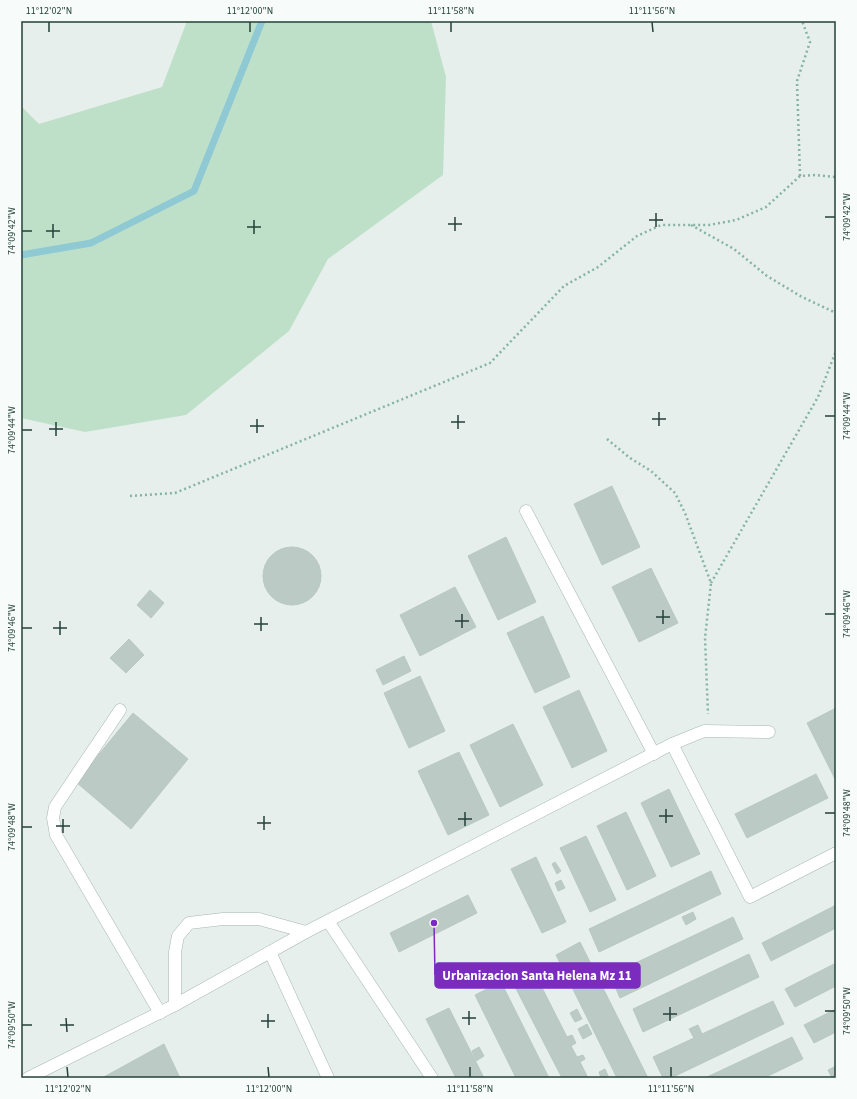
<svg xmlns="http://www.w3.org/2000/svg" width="857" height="1099" font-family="'Source Sans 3',sans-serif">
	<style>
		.green { fill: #bfe0c8 }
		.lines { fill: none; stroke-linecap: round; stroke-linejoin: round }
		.stream { stroke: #8ec9d4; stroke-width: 7 }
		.building { fill: #bbcac4; stroke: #b8c9c2 }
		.minor-casing { stroke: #a8b8b2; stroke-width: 13 }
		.path { stroke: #86b3a5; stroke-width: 2.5; stroke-dasharray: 2 3; stroke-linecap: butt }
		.minor { stroke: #fff; stroke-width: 12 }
		.ticks { fill: none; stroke: #24423a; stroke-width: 1.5 }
		.leader { fill: none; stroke: #7b2cbf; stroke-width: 1.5 }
		.callout-dot { fill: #7b2cbf; stroke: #f7fbf9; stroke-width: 1.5 }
		.callout { fill: #7b2cbf; stroke: #7b2cbf; stroke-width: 1.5 }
		.callout-label { font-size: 13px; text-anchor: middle; font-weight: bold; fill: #fff }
		.neatline { fill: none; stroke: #24423a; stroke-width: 1.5 }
		.ticks-label { font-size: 10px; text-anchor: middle; fill: #24423a }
	</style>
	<rect width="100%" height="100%" fill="#e6efeb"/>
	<path class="green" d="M187,21H431L446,77L443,175L328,259L289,331L186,415L85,432L21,418V106L39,124L162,87Z"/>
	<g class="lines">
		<path class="stream" d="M21,255L91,243L194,191L262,21"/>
	</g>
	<g class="building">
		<path d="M612,486L640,547L602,565L574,504Z"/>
		<path d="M506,537L536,602L498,620L468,556Z"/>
		<circle cx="292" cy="576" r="29"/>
		<path d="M651,568L678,623L639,642L612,587Z"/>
		<path d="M455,587L476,627L420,656L400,615Z"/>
		<path d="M150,590L164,603L151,618L137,605Z"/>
		<path d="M543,616L570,677L535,693L507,633Z"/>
		<path d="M129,639L144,655L126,673L110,658Z"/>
		<path d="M404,656L411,671L383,685L376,670Z"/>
		<path d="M420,676L445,731L409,748L384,693Z"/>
		<path d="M579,690L607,751L572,768L543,707Z"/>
		<path d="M836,708V781L807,723Z"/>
		<path d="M133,713L188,759L131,829L76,782Z"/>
		<path d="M513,724L543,785L500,807L470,745Z"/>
		<path d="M459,752L489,815L448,835L418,771Z"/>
		<path d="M816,774L828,798L747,838L735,814Z"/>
		<path d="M669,789L700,854L671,867L641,803Z"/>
		<path d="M626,812L656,876L627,890L597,826Z"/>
		<path d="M586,836L616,900L590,912L560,848Z"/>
		<path d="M536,857L566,922L542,933L511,869Z"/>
		<path d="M555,862L561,871L557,874L552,864Z"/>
		<path d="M711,871L721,894L599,952L589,929Z"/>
		<path d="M561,880L565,888L558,891L555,883Z"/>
		<path d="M468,895L477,913L399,952L390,933Z"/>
		<path d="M836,905V928L771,961L762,943Z"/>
		<path d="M693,912L696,919L686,925L682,917Z"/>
		<path d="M733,917L743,939L620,998L610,975Z"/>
		<path d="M580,942L648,1078H617L556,955Z"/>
		<path d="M749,954L759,977L643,1032L633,1009Z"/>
		<path d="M836,963V986L795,1007L785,989Z"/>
		<path d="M531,966L567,1037L572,1035L576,1043L571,1046L577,1057L583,1055L585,1059L580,1062L588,1078H562L510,977Z"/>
		<path d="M501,982L549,1078H516L475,995Z"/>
		<path d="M773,1001L784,1024L671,1078H663L653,1057L694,1038L689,1029L698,1025L702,1034Z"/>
		<path d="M449,1008L484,1078H456L426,1019Z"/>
		<path d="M577,1009L582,1019L575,1022L570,1013Z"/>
		<path d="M836,1009V1032L814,1043L804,1025Z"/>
		<path d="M587,1024L592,1034L583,1039L578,1029Z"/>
		<path d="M792,1037L803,1059L764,1078H705Z"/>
		<path d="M164,1044L180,1078H102Z"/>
		<path d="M479,1047L484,1056L476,1061L472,1051Z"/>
		<path d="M836,1066V1078H832L828,1070Z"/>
		<path d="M605,1069L609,1078H601L599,1072Z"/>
	</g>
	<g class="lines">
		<g class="minor-casing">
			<g id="minor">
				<path d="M526,511L654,754"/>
				<path d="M120,710L55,807L53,818L56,835L160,1013"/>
				<path d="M672,744L750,897L836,853"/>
				<path d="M328,921L432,1078"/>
				<path d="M270,952L328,1078"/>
				<path d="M175,1005V952L178,936L189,923L223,919H259L306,932"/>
				<path d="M28,1078L175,1005L306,932L672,744L704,731L769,732"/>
			</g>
		</g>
		<g class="path">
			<path d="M800,176L797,81L810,42L802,21"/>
			<path d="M691,225L734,249L767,276L802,297L836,313"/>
			<path d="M607,439L630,458L651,471L675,493L685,513L711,583L705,638L708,714"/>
			<path d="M130,496L175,493L490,363L564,286L598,267L637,236L661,225H709L736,220L766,207L800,176L815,175L836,177"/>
			<path d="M711,583L818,397L836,351"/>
		</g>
		<use href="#minor" class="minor"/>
	</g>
	<path class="ticks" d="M49,22V32M250,22V32M451,22V32M652,22L653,32M656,213V227M455,217V231M825,217H835M254,220V234M649,220H663M53,224V238M448,224H462M247,227H261M22,231H32M46,231H60M659,412V426M458,415V429M825,416H835M257,419V433M652,419H666M56,422V436M451,422H465M250,426H264M49,429H63M22,430H32M663,610V624M462,614V628M825,614H835M261,617V631M656,617H670M60,621V635M455,621H469M254,624H268M22,628H32M53,628H67M666,809V823M465,812V826M825,813H835M264,816V830M659,816H673M63,819V833M458,819H472M257,823H271M56,826H70M22,827H32M670,1007V1021M469,1011V1025M825,1011H835M268,1014V1028M663,1014H677M66,1018L67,1032M462,1018H476M261,1021H275M22,1025H32M60,1025H74M67,1067L68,1077M268,1067L269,1077M470,1067V1077M671,1067V1077"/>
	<path class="leader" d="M434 923L435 975"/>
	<circle class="callout-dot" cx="434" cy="923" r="4"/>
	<rect class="callout" x="435" y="963" width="205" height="25" rx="4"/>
	<g class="callout-label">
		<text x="537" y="980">Urbanizacion Santa Helena Mz 11</text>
	</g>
	<rect width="857" height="1099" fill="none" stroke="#f7fbf9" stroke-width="44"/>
	<rect x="22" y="22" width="813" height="1055" class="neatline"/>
	<g class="ticks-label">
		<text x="49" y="14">11°12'02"N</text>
		<text x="250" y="14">11°12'00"N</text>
		<text x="451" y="14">11°11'58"N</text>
		<text x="652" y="14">11°11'56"N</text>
		<text transform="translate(846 217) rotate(-90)" y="4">74°09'42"W</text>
		<text transform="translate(11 231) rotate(-90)" y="4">74°09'42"W</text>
		<text transform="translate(846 416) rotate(-90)" y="4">74°09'44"W</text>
		<text transform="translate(11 430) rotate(-90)" y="4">74°09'44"W</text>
		<text transform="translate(846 614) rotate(-90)" y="4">74°09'46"W</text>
		<text transform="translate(11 628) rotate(-90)" y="4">74°09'46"W</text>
		<text transform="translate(846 813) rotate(-90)" y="4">74°09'48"W</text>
		<text transform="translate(11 827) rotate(-90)" y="4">74°09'48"W</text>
		<text transform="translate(846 1011) rotate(-90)" y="4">74°09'50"W</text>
		<text transform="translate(11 1025) rotate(-90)" y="4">74°09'50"W</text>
		<text x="68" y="1092">11°12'02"N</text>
		<text x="269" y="1092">11°12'00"N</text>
		<text x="470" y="1092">11°11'58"N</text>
		<text x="671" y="1092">11°11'56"N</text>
	</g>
</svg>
